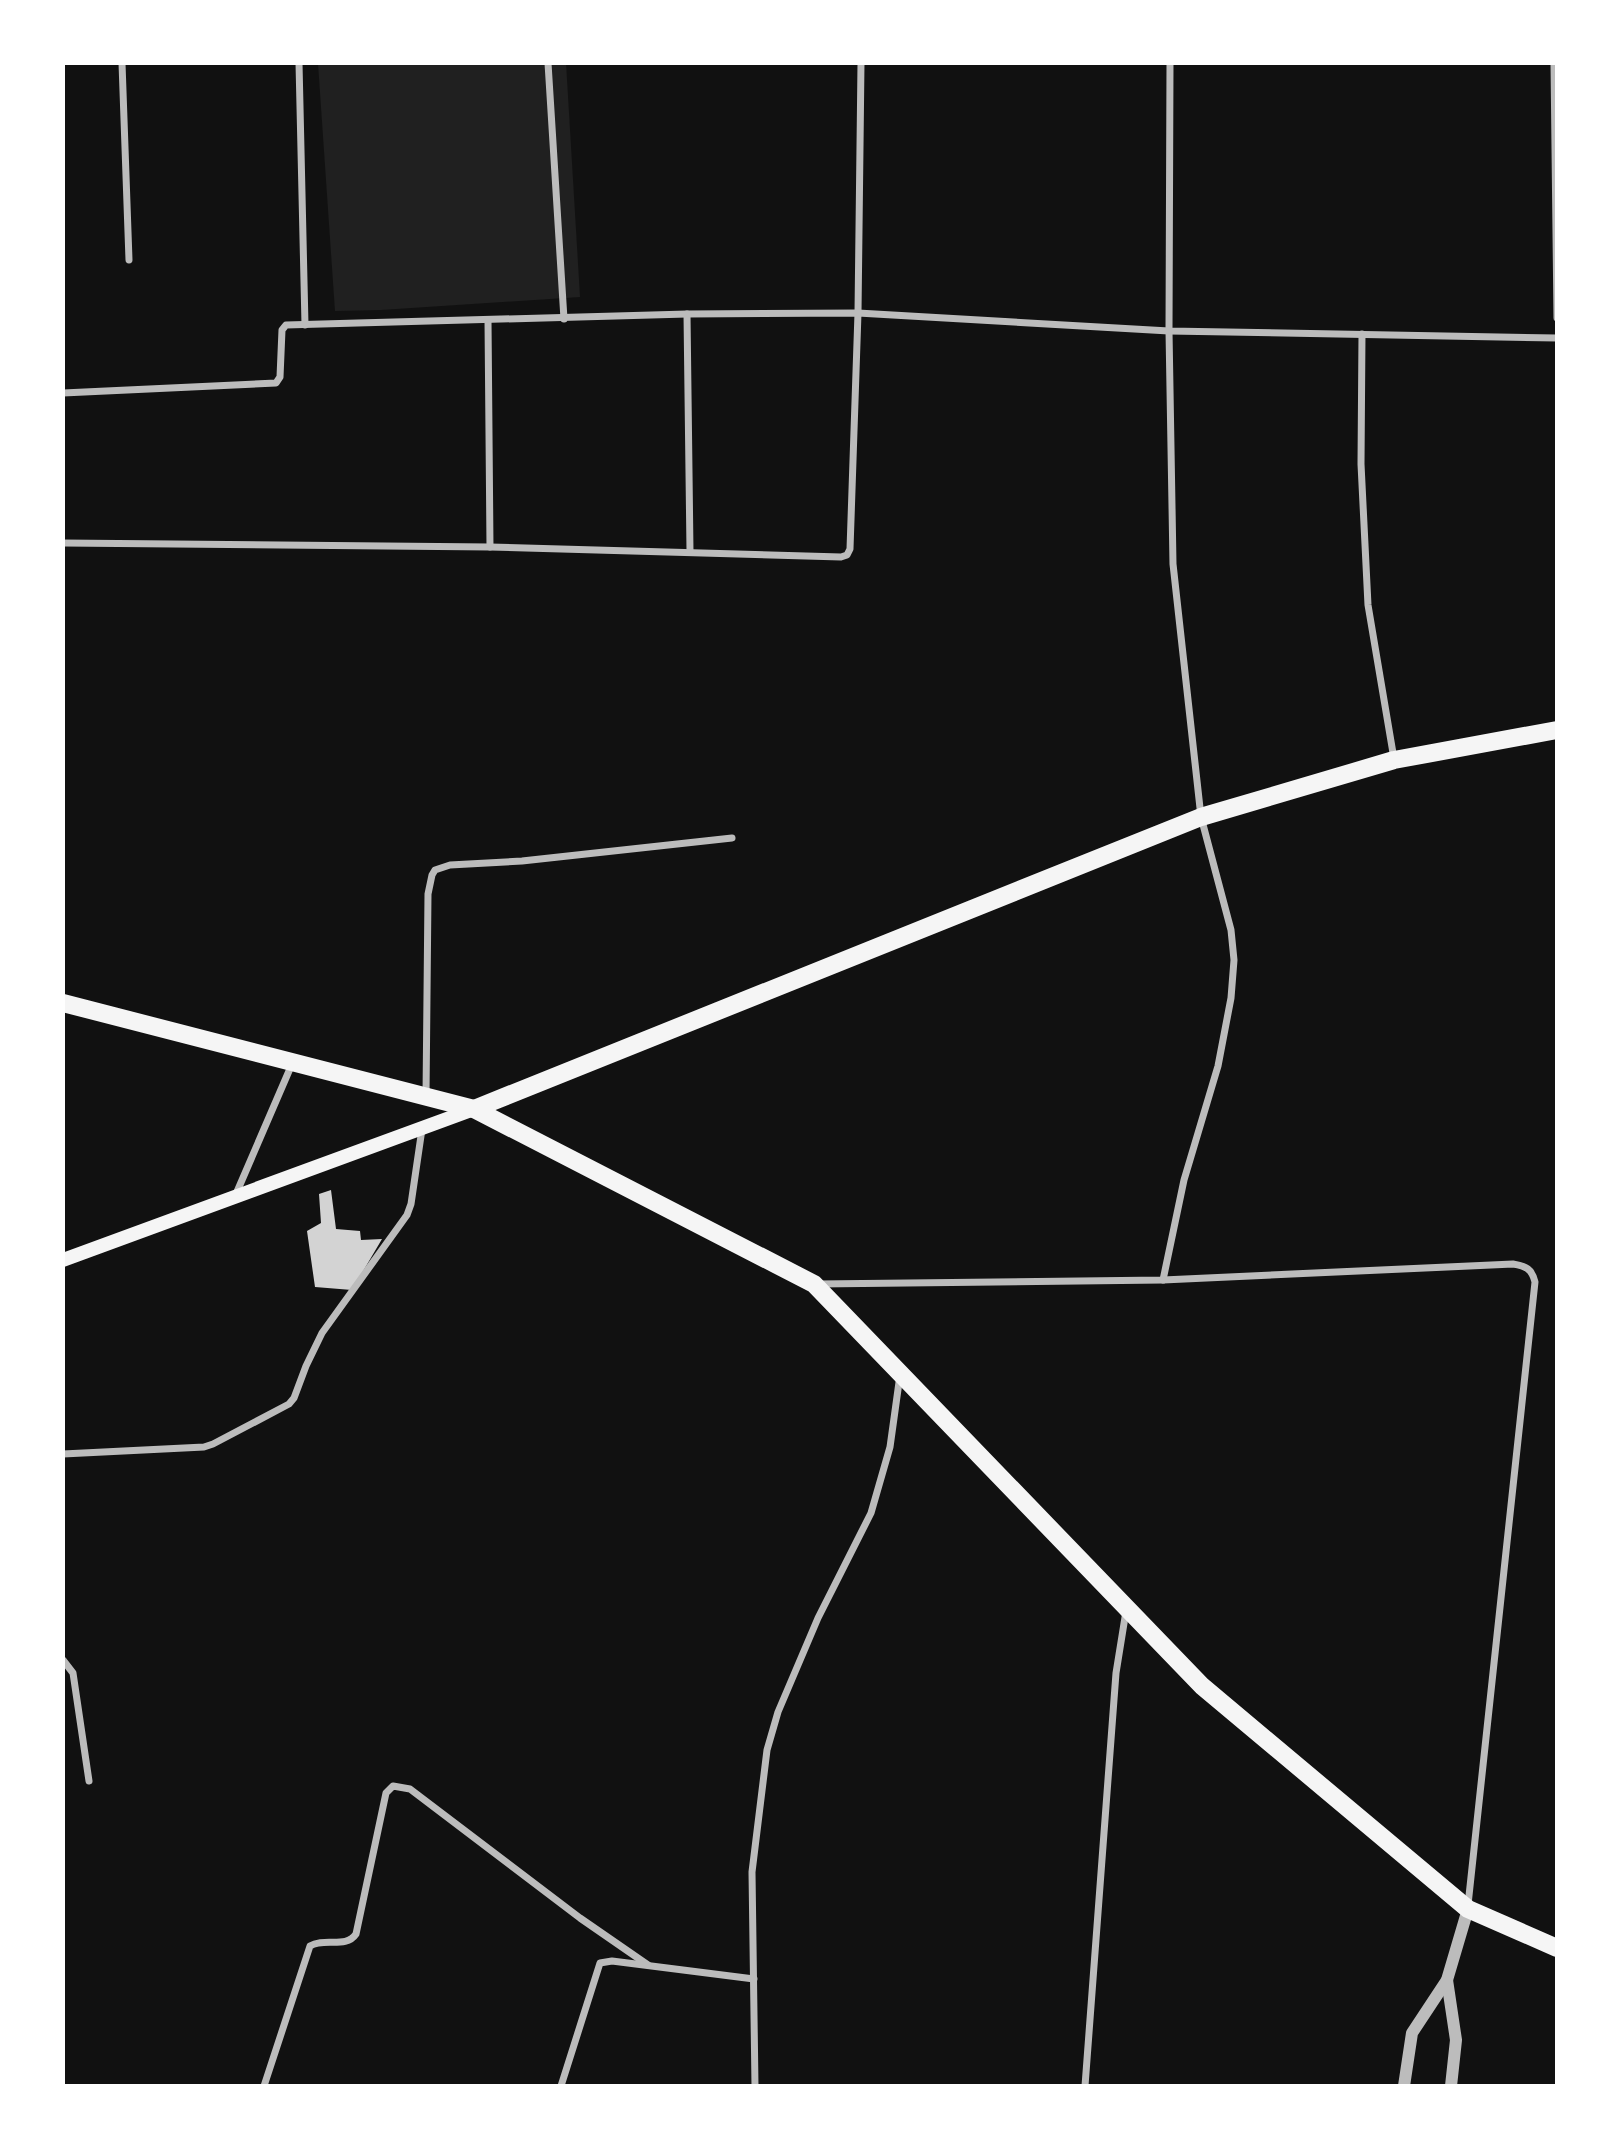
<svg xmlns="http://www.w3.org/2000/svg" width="1620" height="2149" font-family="'Times New Roman',serif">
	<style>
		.green { fill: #202020 }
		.building { fill: #d3d3d3 }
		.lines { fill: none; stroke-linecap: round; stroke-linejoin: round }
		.minor { stroke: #bcbcbc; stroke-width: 7 }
		.tertiary { stroke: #bcbcbc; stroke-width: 12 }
		.secondary { stroke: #f5f5f5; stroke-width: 14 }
		.primary { stroke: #f5f5f5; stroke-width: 18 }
	</style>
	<rect width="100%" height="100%" fill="#111"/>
	<path class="green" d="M318,63H566L580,297L381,310L335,311Z"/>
	<path class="building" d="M331,1190L336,1229L360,1231L361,1240L382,1239L352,1290L315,1287L307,1231L321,1223L319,1194Z"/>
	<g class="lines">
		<g class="minor">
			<path d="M122,63L129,260"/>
			<path d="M299,63L305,325"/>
			<path d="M548,63L564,319"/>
			<path d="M1554,63L1557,318"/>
			<path d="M687,314L690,551"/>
			<path d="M488,320L490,547"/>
			<path d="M1362,334L1361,464L1368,605L1394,759"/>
			<path d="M63,393L276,383L280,377L282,330L286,325L687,314L858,313L1169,331L1557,338"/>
			<path d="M63,543L490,547L841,557L847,555L850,549L858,313L861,63"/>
			<path d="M426,1096L428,894L432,875L435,870L450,865L522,861L732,838"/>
			<path d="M236,1194L292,1064"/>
			<path d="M1163,1280L1184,1180L1218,1066L1231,998L1234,960L1231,930L1201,817L1173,564L1169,331L1170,63"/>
			<path d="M818,1284L1163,1280L1513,1264C1526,1266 1532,1269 1535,1282L1468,1905"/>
			<path d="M63,1454L204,1447L213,1444L289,1404L294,1398L306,1366L322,1333L407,1215L411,1204L422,1129"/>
			<path d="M63,1660L73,1673L89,1781"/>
			<path d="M264,2086L310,1946C324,1937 346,1949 356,1934L386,1793L393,1786L410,1789L580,1918L648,1965"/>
			<path d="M561,2086L600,1963L612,1961L754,1979"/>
			<path d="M755,2086L752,1872L767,1750L778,1712L818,1618L871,1513L890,1447L900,1375"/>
			<path d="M1085,2086L1116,1673L1126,1611"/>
		</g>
		<g class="tertiary">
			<path d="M1447,1980L1456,2040L1451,2086"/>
			<path d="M1404,2086L1412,2033L1447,1980L1468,1909"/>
		</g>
		<path class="secondary" d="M63,1260L474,1109"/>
		<g class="primary">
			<path d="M63,1003L474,1109L814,1284L1202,1686L1468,1909L1557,1948"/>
			<path d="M474,1109L1201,817L1394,760L1557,730"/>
		</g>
	</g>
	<rect width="1620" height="2149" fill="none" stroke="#ffffff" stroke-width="130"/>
</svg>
